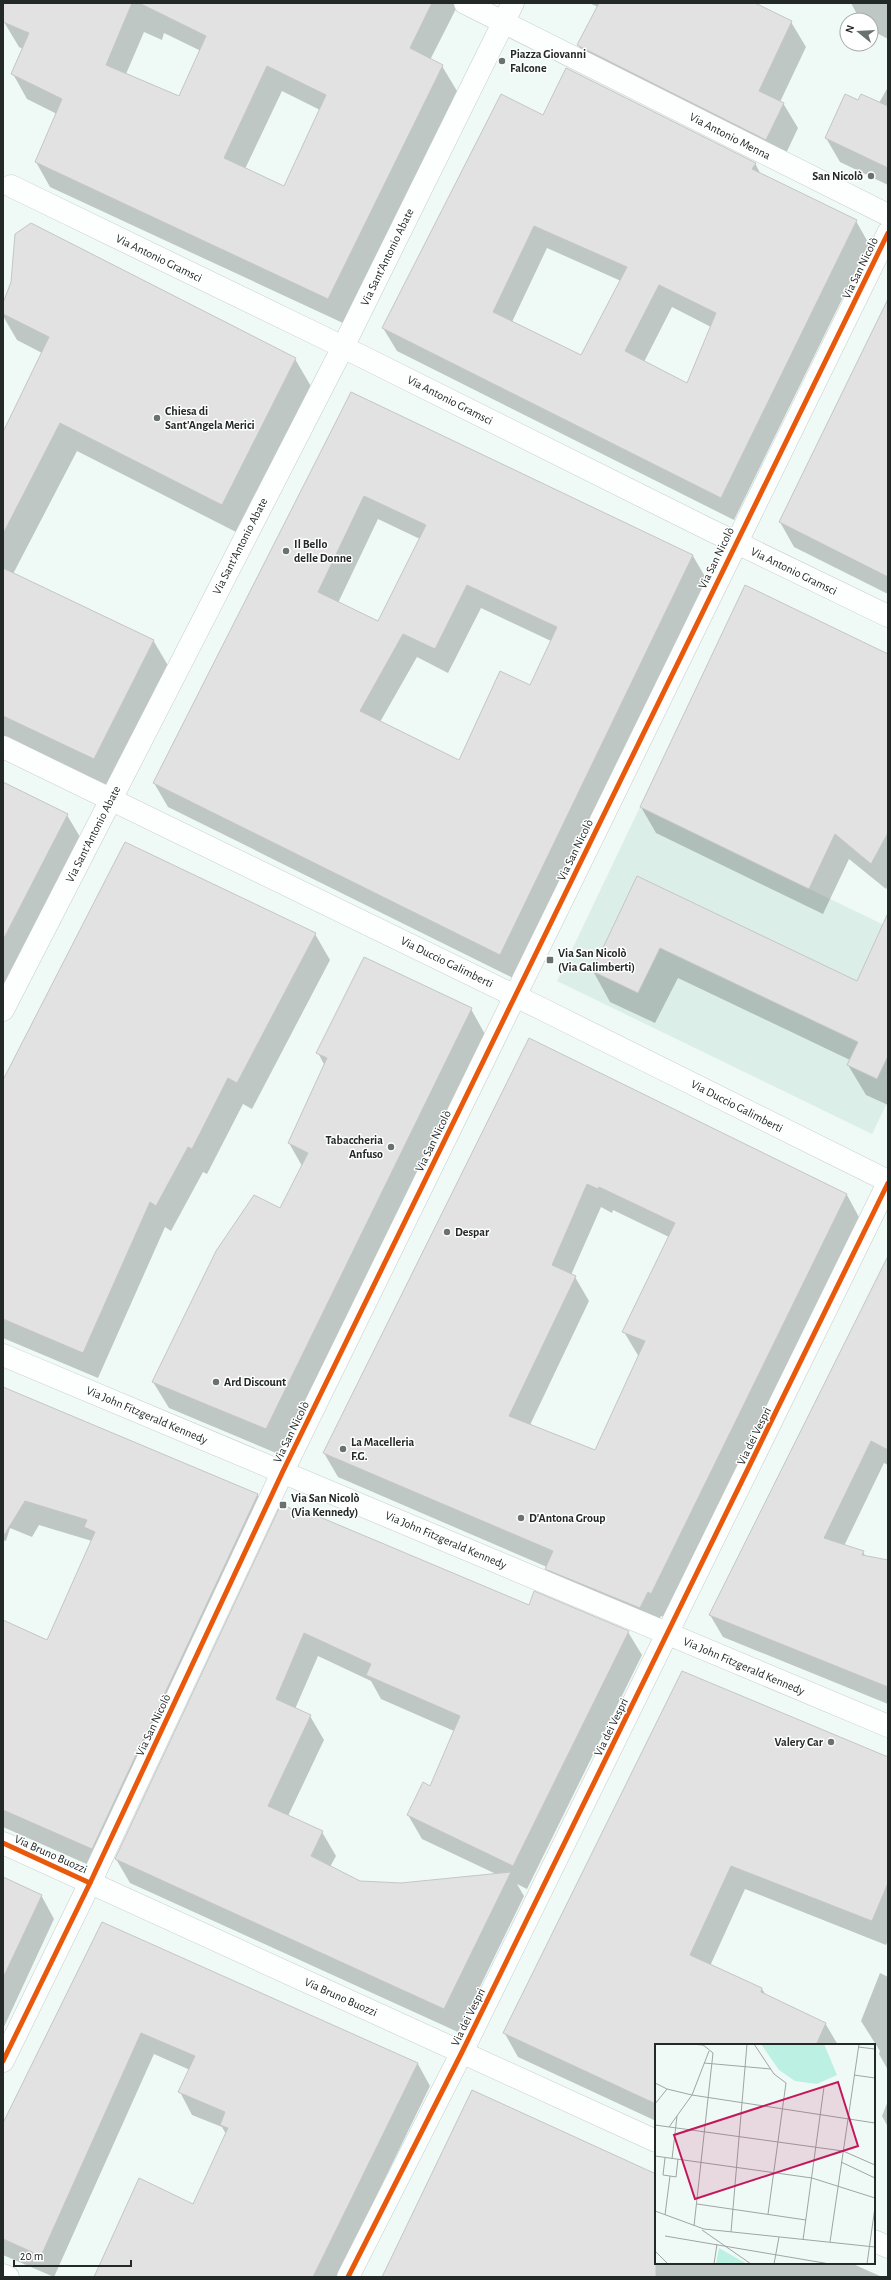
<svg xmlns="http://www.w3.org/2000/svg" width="891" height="2280" font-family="'Alegreya Sans',sans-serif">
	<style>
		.built { fill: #dbeee8 }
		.shadow { fill: #0003; fill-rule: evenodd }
		.building { fill: #e1e2e1; stroke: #c5c6c6; fill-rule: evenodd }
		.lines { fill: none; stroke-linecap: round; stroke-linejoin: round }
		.minor-casing { stroke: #c6cecc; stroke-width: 23 }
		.minor { stroke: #fdfefe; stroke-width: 22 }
		.cycleway-casing { stroke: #fff; stroke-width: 8 }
		.cycleway { stroke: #e8590c; stroke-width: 5 }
		.poi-dot { fill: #6a726f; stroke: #fff; stroke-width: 1.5 }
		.labels { text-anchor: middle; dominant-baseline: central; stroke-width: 3; stroke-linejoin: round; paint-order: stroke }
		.poi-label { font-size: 12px; font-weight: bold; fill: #222927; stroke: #fff; text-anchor: start }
		.street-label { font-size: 12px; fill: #222927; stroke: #fff }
		.inset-road { fill: none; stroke: #9da6a3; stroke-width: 1 }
		.view { fill: #c2185b; fill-opacity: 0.15; stroke: #c2185b; stroke-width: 2 }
		.inset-edge { fill: none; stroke: #222927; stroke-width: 2 }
	</style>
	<rect width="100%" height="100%" fill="#eff9f6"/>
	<path class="built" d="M640,807L888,927V1101L872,1134L557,981Z"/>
	<g class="shadow">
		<path d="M13,3H459L430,60L442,66L457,91L343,323L50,187L36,162L57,114L27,99L13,74L23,49L19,47L4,22ZM144,32L162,40L164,33L201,51L179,97L126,74ZM282,91L320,110L284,187L245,169Z"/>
		<path d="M589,3H753L791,22L806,47L780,102L783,103L798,128L781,164L593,70L578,45L598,7Z"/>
		<path d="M851,3H888V39L871,30V20H860Z"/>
		<path d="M888,87V185L840,162L826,138L858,101L879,103Z"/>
		<path d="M543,116L755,163L761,175L856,221L869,244L734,520L397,351L383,328ZM547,248L621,281L582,356L512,322ZM672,307L711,327L687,384L644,362Z"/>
		<path d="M888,302V594L794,547L780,522Z"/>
		<path d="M3,306L295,359L312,388L238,533L77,451L13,574L153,640L170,669L111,787L3,737V434L42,353L17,340L3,316Z"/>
		<path d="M352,393L693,556L707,580L513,978L168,807L154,783ZM378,519L420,539L379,623L338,603ZM481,608L551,641L531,686L460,761L380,722L417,657L448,673Z"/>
		<path d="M888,654V885L886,889L849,859L823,914L656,833L641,807Z"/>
		<path d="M3,783L67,815L83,842L3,997Z"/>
		<path d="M637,878L857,982L888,967V1105L866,1095L848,1065L850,1060L678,978L655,1023L610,1002L593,971Z"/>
		<path d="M315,934L330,960L252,1109L243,1104L207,1174L203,1172L171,1231L165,1227L98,1378L3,1338V1082Z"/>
		<path d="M471,1009L486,1036L281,1455L169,1408L153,1382L280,1209L302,1166L289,1143L325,1066L318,1053Z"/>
		<path d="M529,1039L847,1195L860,1219L665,1617L661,1616L653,1632L560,1592L546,1569L547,1567L338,1477L324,1453ZM601,1207L612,1213L613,1210L669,1237L624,1332L639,1357L595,1451L530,1425L589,1301L575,1277L571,1275Z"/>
		<path d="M888,1278V1465L884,1463L844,1546L863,1552L866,1557L888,1561V1704L723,1637L710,1615Z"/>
		<path d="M3,1388L258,1495L272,1520L107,1873L3,1827V1621L47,1641L92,1541L39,1525L32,1537L10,1528L6,1541L3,1540Z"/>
		<path d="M282,1505L529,1606L628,1632L642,1655L527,1889L517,1884L524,1896L458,2032L130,1883L116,1859ZM318,1656L371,1681L381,1699L454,1731L431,1787L408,1815L422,1839L496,1874L401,1884L359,1882L330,1867L336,1856L322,1832L288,1816L324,1740L310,1716L295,1709Z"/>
		<path d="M683,1672L888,1758V1940L886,1945L745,1889L710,1966L762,1989L766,1995L825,2023L838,2045H656V2121L518,2057L504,2032Z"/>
		<path d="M3,1878L41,1895L54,1919L3,2029Z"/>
		<path d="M102,1923L418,2064L430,2086L337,2277H95L193,2205L226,2134L222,2127L192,2115L180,2092L190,2070L154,2054L54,2277L3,2255V2126Z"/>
		<path d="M880,1973L888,1977V2070L879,2054L880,2051L861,2021Z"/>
		<path d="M888,2101V2127L882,2116Z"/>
		<path d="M656,2175V2263H851L882,2277H383Z"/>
	</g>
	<g class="building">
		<path d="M3,3H132L106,65L179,96L206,36L139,3H432L410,48L443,65L328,299L35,162L62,99L11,74L29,33L3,22ZM267,66L326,95L284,186L224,158Z"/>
		<path d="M599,3H755L792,21L759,91L784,103L766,140L577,45Z"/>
		<path d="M566,68L756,163L752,169L857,220L721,498L382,328L501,94L543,115ZM534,226L627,267L581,355L493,312ZM659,285L716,313L687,383L625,351Z"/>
		<path d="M845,94L858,100L861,94L888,106V168L825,138Z"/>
		<path d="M31,223L296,358L222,505L60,423L3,534V432L49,337L3,314V303L11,282L15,234Z"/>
		<path d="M888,299V577L779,522Z"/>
		<path d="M351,392L693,555L500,955L153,783ZM364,496L426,525L378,621L318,592ZM467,585L557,627L530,685L500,671L459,760L360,711L403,634L435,649Z"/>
		<path d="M3,568L154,640L94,759L3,716Z"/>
		<path d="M745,585L888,654V833L871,864L835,834L809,889L640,807Z"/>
		<path d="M3,782L68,814L3,940Z"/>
		<path d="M125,842L316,933L237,1083L228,1078L192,1149L188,1147L156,1206L150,1202L83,1353L3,1319V1080Z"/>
		<path d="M637,876L857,981L888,913V1056L877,1079L847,1065L858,1042L660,948L638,993L592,971Z"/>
		<path d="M364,957L472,1008L266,1429L152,1382L216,1251L254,1195L280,1208L308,1153L288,1143L327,1058L316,1053Z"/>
		<path d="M529,1038L847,1194L651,1594L648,1592L640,1608L545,1569L553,1551L323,1453ZM587,1184L598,1189L599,1187L675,1223L622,1332L645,1341L595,1450L509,1416L576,1276L552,1265Z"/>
		<path d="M888,1256V1450L871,1441L824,1538L864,1551L862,1555L888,1560V1687L709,1615Z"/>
		<path d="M3,1387L258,1494L92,1849L3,1810V1620L47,1640L95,1532L84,1527L87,1520L25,1501L3,1537Z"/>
		<path d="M281,1504L294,1510L296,1507L529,1605L534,1591L629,1631L513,1866L407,1815L423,1782L430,1786L460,1716L366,1675L371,1664L304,1633L276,1699L311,1715L268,1806L323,1831L311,1856L360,1881L401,1883L511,1872L444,2009L115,1859Z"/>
		<path d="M682,1671L888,1757V1883L872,1921L731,1866L690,1955L762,1988L761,1992L826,2023L816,2045H656V2104L503,2033Z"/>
		<path d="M3,1877L42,1895L3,1978Z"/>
		<path d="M102,1922L418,2063L313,2277H94L139,2178L193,2204L228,2128L220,2125L225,2112L178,2092L195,2056L141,2033L41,2256L3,2239V2123Z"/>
		<path d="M472,2090L656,2174V2277H382Z"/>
	</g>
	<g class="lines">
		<g class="minor-casing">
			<g id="minor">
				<path d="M465,3L888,215"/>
				<path d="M11,186L343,347L708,529L888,616"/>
				<path d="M3,747L544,1010L888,1181"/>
				<path d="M3,1010L343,347L513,3"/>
				<path d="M3,1355L888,1726"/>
				<path d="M3,1843L656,2141"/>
				<path d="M3,2061L90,1883L283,1471L888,233"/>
				<path d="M874,2241L888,2247"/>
				<path d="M3,2275L8,2277"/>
				<path d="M348,2277L462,2052L888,1183"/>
			</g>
		</g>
		<use href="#minor" class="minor"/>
		<g class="cycleway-casing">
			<g id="cycleway">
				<path d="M3,1843L90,1883"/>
				<path d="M3,2061L90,1883L283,1471L888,233"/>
				<path d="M348,2277L462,2052L888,1183"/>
			</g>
		</g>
		<use href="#cycleway" class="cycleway"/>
	</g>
	<g class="poi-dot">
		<circle cx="502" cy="61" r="4"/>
		<circle cx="871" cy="176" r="4"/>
		<circle cx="157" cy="418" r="4"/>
		<circle cx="286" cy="551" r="4"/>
		<rect x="546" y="956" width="8" height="8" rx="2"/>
		<circle cx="391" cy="1147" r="4"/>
		<circle cx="447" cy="1232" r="4"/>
		<circle cx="216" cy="1382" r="4"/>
		<circle cx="343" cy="1449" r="4"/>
		<rect x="279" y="1501" width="8" height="8" rx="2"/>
		<circle cx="521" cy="1518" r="4"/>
		<circle cx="831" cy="1742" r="4"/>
	</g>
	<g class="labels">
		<g class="poi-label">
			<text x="510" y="54">Piazza Giovanni<tspan x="510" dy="14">Falcone</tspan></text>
			<text x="863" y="176" text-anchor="end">San Nicolò</text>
			<text x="165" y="411">Chiesa di<tspan x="165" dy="14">Sant'Angela Merici</tspan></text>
			<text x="294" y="544">Il Bello<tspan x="294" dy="14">delle Donne</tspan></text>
			<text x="558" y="953">Via San Nicolò<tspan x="558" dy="14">(Via Galimberti)</tspan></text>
			<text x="383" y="1140" text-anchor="end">Tabaccheria<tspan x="383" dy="14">Anfuso</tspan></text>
			<text x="455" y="1232">Despar</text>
			<text x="224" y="1382">Ard Discount</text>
			<text x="351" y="1442">La Macelleria<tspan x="351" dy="14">F.G.</tspan></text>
			<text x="291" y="1498">Via San Nicolò<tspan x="291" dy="14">(Via Kennedy)</tspan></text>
			<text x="529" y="1518">D'Antona Group</text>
			<text x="823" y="1742" text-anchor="end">Valery Car</text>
		</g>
		<g class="street-label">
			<text transform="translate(730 136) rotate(27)">Via Antonio Menna</text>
			<text transform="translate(387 257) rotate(-64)">Via Sant'Antonio Abate</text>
			<text transform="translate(159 258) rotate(26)">Via Antonio Gramsci</text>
			<text transform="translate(860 268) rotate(-64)">Via San Nicolò</text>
			<text transform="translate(450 400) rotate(27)">Via Antonio Gramsci</text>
			<text transform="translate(240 546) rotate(-63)">Via Sant'Antonio Abate</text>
			<text transform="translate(716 558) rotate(-64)">Via San Nicolò</text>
			<text transform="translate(794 571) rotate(26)">Via Antonio Gramsci</text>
			<text transform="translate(93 834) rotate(-63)">Via Sant'Antonio Abate</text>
			<text transform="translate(575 850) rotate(-64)">Via San Nicolò</text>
			<text transform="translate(447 962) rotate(26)">Via Duccio Galimberti</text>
			<text transform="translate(737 1106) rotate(27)">Via Duccio Galimberti</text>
			<text transform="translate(433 1141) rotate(-64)">Via San Nicolò</text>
			<text transform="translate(147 1415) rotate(23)">Via John Fitzgerald Kennedy</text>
			<text transform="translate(291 1432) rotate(-64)">Via San Nicolò</text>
			<text transform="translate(754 1436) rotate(-64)">Via dei Vespri</text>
			<text transform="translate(446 1540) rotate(23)">Via John Fitzgerald Kennedy</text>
			<text transform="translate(744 1666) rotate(23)">Via John Fitzgerald Kennedy</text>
			<text transform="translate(153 1725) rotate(-65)">Via San Nicolò</text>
			<text transform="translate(611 1727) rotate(-64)">Via dei Vespri</text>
			<text transform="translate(51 1854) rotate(24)">Via Bruno Buozzi</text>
			<text transform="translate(341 1997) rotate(24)">Via Bruno Buozzi</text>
			<text transform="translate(468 2017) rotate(-64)">Via dei Vespri</text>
		</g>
	</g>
	<g transform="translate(655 2044)">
		<rect width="220" height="220" fill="#eff9f6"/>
		<path d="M106,0H169L182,31L162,40L140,37L124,26ZM64,204L92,220H61Z" fill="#bcf0e3"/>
		<path class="inset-road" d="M36,0L48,1M99,0L119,30L131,39L113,170M203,3L220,5M49,19L116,25M199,31L220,34M0,39L12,45L37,51L220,79M0,60L12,45M0,81L188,107L220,121M14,83L37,51L54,7M0,112L157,134L220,154M10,114L8,131L15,132M17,115L22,72M186,118L220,134M42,160L151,176M0,167L49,185L220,203M10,171L15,132L21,133L23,115M39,182L58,9L47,0M47,186L96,220M76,188L92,0M10,192L175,220M148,196L169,43M175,198L204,0M0,207L13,220M59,220L62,200M119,220L124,193M212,220L220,163"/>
		<path class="view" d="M183,38L203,102L40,155L19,91Z"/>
		<rect width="220" height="220" class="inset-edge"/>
	</g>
	<rect width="891" height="2280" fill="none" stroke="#222927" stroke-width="8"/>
	<g transform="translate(859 32) rotate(288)"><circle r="19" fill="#ffffff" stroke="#a7a9a9"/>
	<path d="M0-3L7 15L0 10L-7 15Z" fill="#6a726f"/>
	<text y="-6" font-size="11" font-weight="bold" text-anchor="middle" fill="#222927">N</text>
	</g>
	<path d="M14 2260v6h117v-6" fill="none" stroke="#222927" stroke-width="2"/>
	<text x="20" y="2260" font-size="12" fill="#222927" stroke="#ffffff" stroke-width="3" paint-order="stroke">20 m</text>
</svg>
